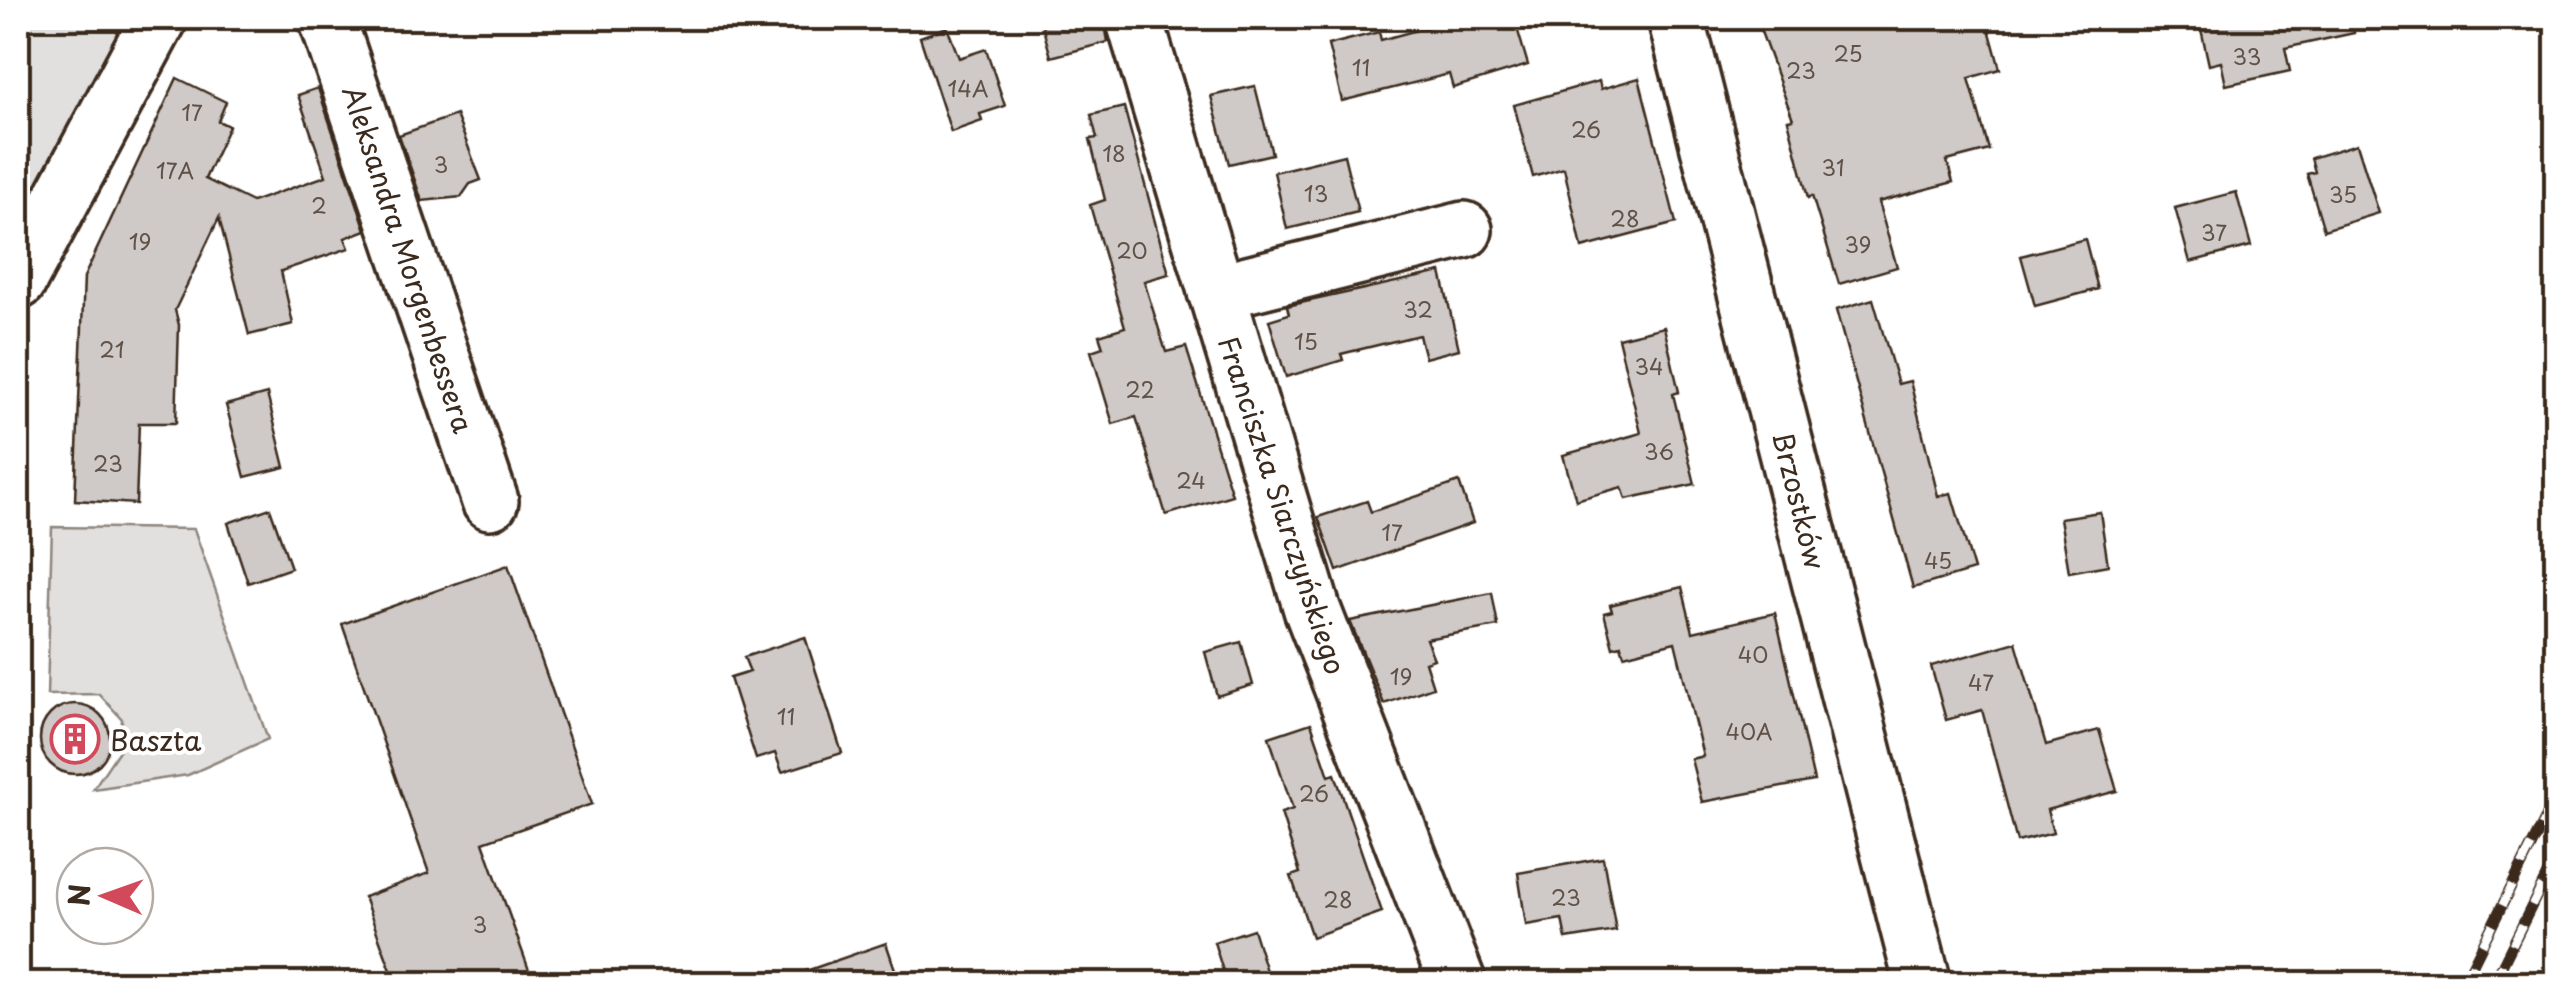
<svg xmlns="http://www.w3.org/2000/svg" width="2574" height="1001" font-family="'Playpen Sans',sans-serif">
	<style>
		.green { fill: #e2e0de; stroke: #8e857e; stroke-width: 2.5 }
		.building { fill: #cfcac7; stroke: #3b2a1e; stroke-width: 2.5 }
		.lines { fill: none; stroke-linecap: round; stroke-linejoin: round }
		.minor-casing { stroke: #3b2a1e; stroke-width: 62 }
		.minor { stroke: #fff; stroke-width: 55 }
		.rail-casing { stroke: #3b2a1e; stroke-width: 11 }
		.rail { stroke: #fff; stroke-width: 8; stroke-dasharray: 22; stroke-linecap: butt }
		.labels { text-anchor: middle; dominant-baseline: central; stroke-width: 8; stroke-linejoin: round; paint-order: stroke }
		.number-label { font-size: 22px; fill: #605248 }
		.street-label { font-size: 28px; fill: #3b2a1e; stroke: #fff }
		.poi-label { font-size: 28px; fill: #3b2a1e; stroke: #fff; text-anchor: start }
	</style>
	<rect width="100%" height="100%" fill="#fff"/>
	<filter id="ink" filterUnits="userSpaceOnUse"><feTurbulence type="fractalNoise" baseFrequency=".01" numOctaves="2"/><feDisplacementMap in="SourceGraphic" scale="20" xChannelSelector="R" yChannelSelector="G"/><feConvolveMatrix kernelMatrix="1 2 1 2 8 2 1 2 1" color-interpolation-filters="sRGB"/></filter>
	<g filter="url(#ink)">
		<g class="green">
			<path d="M18,18H129L26,203L21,201L18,209Z"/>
			<path d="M52,527L194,529L268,739L188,775L93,789L120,749L122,719L99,694L47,695Z"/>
		</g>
		<g class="building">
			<path d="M1040,18H1104L1108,42L1051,57Z"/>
			<path d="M1461,18H1514L1528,65L1453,88L1449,74L1342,101L1328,45L1379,32L1381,40Z"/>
			<path d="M1756,18H1986L2000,69L1969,78L1989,150L1947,161L1953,182L1878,202L1897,267L1839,284L1812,196L1808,198L1788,120L1793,119Z"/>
			<path d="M2211,18H2353L2354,33L2285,48L2290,71L2226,85L2221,62L2209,65L2201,29L2213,26Z"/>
			<path d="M947,27L959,58L986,49L1005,106L980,114L982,121L951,132L920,37Z"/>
			<path d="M177,78L226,102L218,121L229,126L205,179L252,202L326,176L298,95L318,88L366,230L345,238L349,248L281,271L293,324L249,335L219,218L175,310L179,325L176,423H139L136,504L75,500L84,277Z"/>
			<path d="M1639,78L1676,223L1582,248L1564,168L1533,177L1514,105L1599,81L1601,89Z"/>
			<path d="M1255,86L1272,154L1229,164L1211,96Z"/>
			<path d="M1124,107L1169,274L1144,281L1166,352L1186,347L1232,495L1166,515L1136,417L1113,424L1091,351L1103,347L1099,335L1125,327L1090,205L1105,200L1090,139L1097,138L1091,115Z"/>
			<path d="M456,115L481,180L470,184L461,197L422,201L399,135Z"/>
			<path d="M2357,144L2379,213L2324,230L2307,174L2315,172L2311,158Z"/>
			<path d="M1344,155L1358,212L1287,229L1274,172Z"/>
			<path d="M2236,192L2251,246L2190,262L2175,208Z"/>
			<path d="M2085,239L2098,289L2035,306L2021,256Z"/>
			<path d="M1441,272L1459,349L1425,358L1419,335L1341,354L1343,360L1286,377L1269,320L1289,314L1287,306Z"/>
			<path d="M1873,299L1898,384L1910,381L1938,496L1951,493L1974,570L1913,588L1836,310Z"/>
			<path d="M1664,327L1679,392L1673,394L1695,484L1626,499L1622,487L1576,500L1563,455L1641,433L1618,338Z"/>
			<path d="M267,394L285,467L245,477L226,405Z"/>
			<path d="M1459,482L1473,523L1337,571L1318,517L1367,501L1371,512Z"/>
			<path d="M270,508L291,568L248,583L228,523Z"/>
			<path d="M2100,512L2108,565L2069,572L2060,518Z"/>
			<path d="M508,565L592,804L483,842L534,984H396L364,897L429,873L342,624Z"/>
			<path d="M1682,587L1693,632L1775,613L1814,781L1702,802L1691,759L1703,756L1675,642L1624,655L1621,645L1613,647L1604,613L1612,611L1610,605Z"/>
			<path d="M1492,593L1498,626L1426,639L1434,659L1425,662L1433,687L1384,704L1350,621Z"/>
			<path d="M805,637L842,753L782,772L775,753L756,759L730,678L750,672L744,657Z"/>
			<path d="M1241,642L1253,685L1217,696L1205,652Z"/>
			<path d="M2016,642L2046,745L2099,730L2117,791L2047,810L2053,833L2017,842L1982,710L1946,720L1931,666Z"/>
			<circle cx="75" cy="739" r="35"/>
			<path d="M1311,723L1329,776L1335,774L1382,912L1312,937L1291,876L1300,873L1281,813L1293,809L1269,737Z"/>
			<path d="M1603,858L1616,931L1566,939L1562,919L1526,925L1518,873Z"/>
			<path d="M1253,929L1270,984H1227L1214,942Z"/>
			<path d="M886,943L900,984H786V978Z"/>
		</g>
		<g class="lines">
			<g class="minor-casing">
				<g id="minor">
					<path d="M327,18L490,501"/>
					<path d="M1134,18L1312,609L1458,984"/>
					<path d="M1676,18L1923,984"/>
					<path d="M18,281L159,18"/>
					<path d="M1216,292L1464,230"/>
				</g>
			</g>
			<use href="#minor" class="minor"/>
			<g class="rail-casing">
				<g id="rail">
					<path d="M2463,984L2556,797"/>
					<path d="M2493,984L2556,857"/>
				</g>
			</g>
			<use href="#rail" class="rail"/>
		</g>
	</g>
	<defs>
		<g id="building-ring" transform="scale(2.5)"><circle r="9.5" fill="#fff" stroke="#d1495b" stroke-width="1.5"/><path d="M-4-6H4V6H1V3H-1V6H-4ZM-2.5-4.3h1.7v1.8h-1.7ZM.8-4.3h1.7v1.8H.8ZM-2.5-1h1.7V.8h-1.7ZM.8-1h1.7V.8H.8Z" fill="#d1495b"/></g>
	</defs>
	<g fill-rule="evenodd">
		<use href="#building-ring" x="75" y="739"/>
	</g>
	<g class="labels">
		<g class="number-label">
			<text x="1848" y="52">25</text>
			<text x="2247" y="55">33</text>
			<text x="1361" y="66">11</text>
			<text x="1801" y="69">23</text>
			<text x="968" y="87">14A</text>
			<text x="192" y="111">17</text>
			<text x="1586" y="128">26</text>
			<text x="1114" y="152">18</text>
			<text x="441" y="163">3</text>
			<text x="1833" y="166">31</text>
			<text x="175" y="169">17A</text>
			<text x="1316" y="192">13</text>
			<text x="2343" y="193">35</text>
			<text x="319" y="204">2</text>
			<text x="1625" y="217">28</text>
			<text x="2214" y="231">37</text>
			<text x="140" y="240">19</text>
			<text x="1858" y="243">39</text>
			<text x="1132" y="249">20</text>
			<text x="1418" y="308">32</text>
			<text x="1306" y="340">15</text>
			<text x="112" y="348">21</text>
			<text x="1649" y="365">34</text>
			<text x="1140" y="388">22</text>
			<text x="1659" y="450">36</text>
			<text x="108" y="462">23</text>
			<text x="1191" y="479">24</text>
			<text x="1392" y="531">17</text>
			<text x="1938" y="559">45</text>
			<text x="1753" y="653">40</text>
			<text x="1401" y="675">19</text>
			<text x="1981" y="681">47</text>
			<text x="786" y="715">11</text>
			<text x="1749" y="730">40A</text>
			<text x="1314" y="792">26</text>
			<text x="1566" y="896">23</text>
			<text x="1338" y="898">28</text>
			<text x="480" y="923">3</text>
		</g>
		<g class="street-label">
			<text transform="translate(409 259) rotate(72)">Aleksandra Morgenbessera</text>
			<text transform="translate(1800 500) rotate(76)">Brzostków</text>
			<text transform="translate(1283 505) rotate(72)">Franciszka Siarczyńskiego</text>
		</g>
		<g class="poi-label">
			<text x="110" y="739">Baszta</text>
		</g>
	</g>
	<rect width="2574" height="1001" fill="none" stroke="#fff" stroke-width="60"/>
	<rect x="30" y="30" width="2514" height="941" fill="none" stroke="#3b2a1e" stroke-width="4" filter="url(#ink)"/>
	<g transform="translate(105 896) rotate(272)"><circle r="48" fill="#ffffff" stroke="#b1aaa5" stroke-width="2.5"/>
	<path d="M0-8L18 38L0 25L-18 38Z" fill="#d1495b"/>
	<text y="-15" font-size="28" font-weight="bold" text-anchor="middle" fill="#3b2a1e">N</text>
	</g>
</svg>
